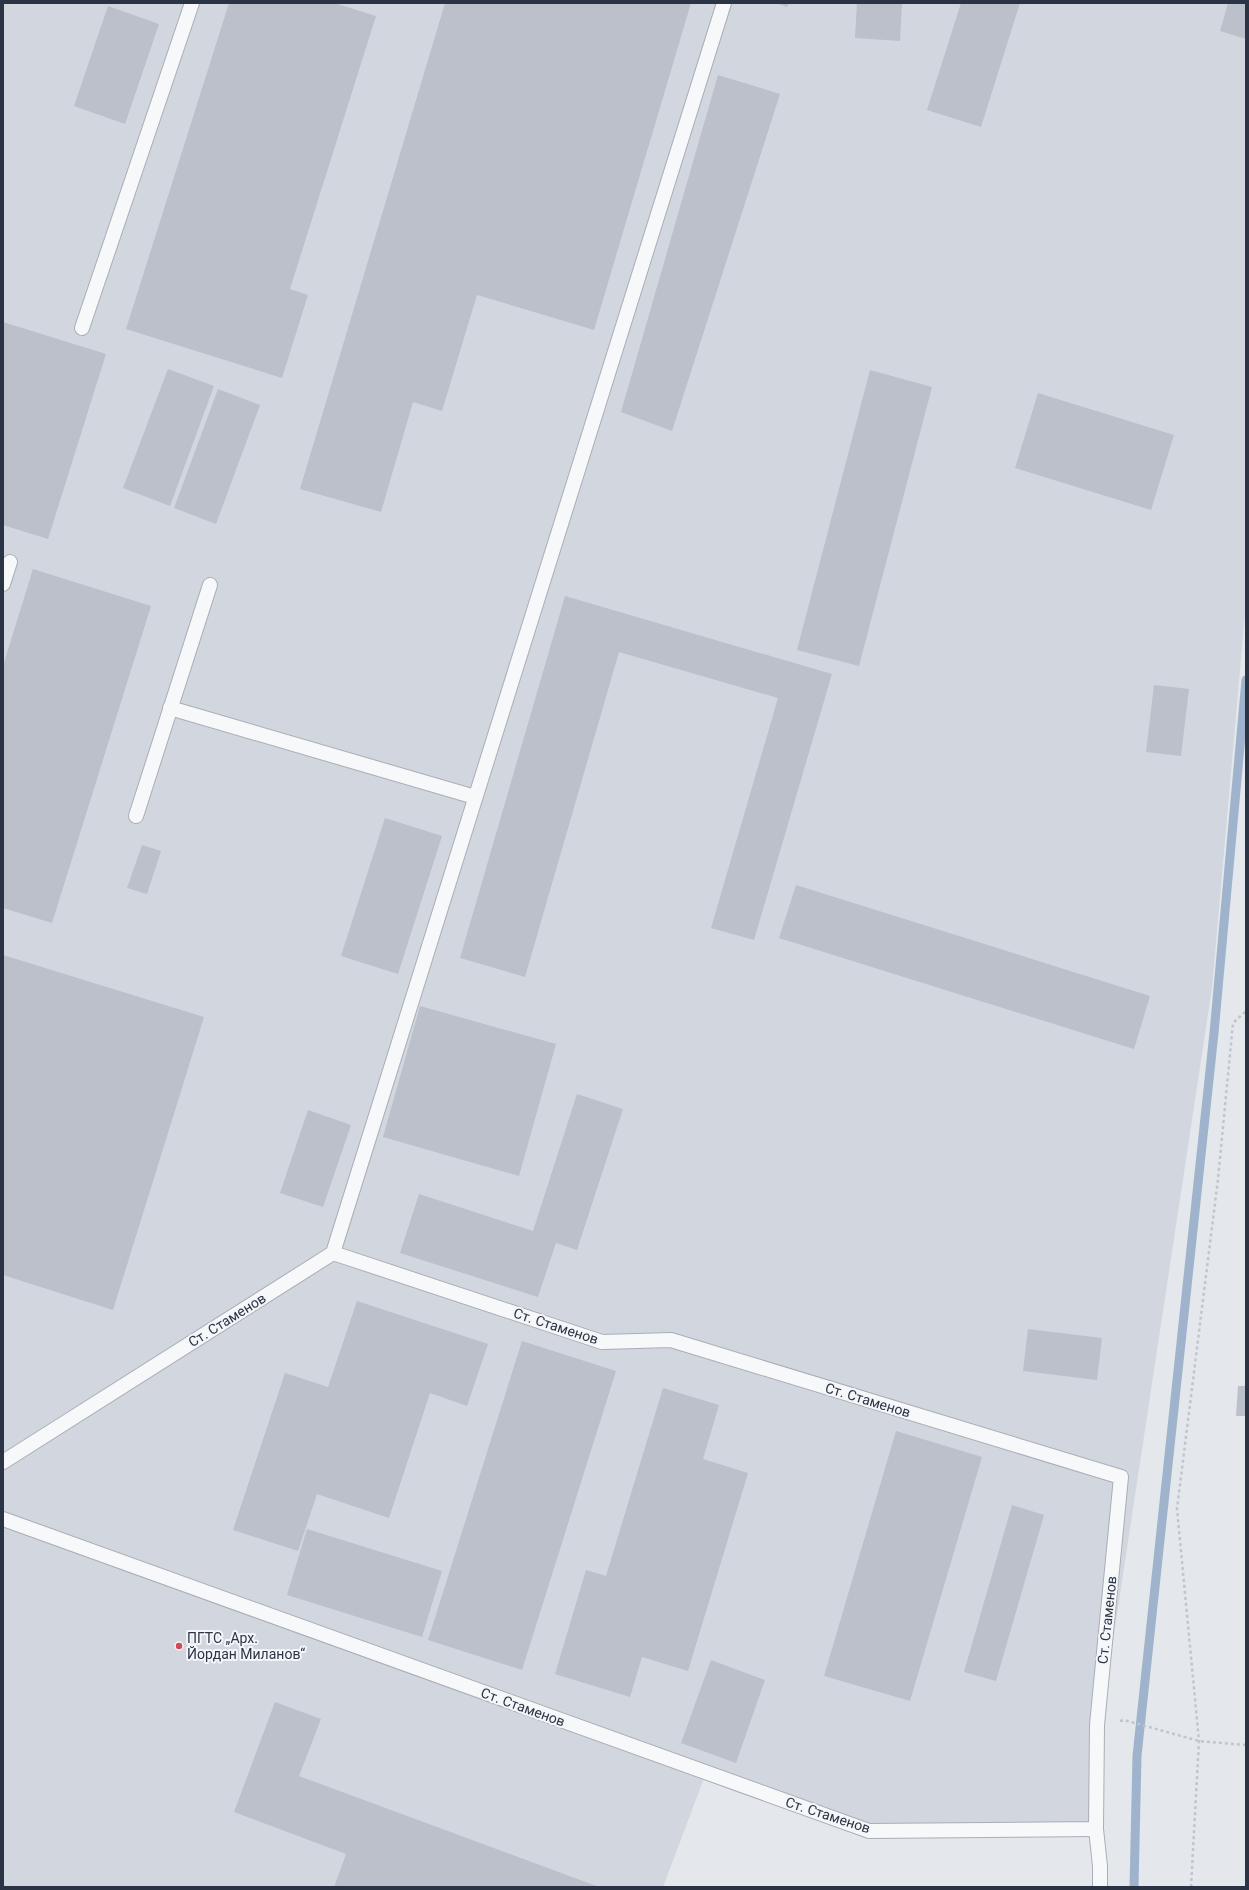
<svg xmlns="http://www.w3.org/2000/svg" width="1249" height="1890" font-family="Roboto,sans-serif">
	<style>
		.built { fill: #d2d6de }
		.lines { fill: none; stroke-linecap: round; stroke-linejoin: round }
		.stream { stroke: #9fb4cc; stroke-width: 9 }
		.building { fill: #bbc0ca }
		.lane-casing { stroke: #a9aeb7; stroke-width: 16 }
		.path { stroke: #c2c5cb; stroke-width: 2.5; stroke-dasharray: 3 3; stroke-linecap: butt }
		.lane { stroke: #f7f8fa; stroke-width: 14 }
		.poi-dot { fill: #d1495b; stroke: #f4f6f9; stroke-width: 1.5 }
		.labels { text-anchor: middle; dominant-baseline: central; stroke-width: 4; stroke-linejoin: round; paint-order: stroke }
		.street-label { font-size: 14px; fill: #2b3445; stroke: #f4f6f9 }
		.poi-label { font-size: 14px; fill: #2b3445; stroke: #f4f6f9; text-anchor: start }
	</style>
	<rect width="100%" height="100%" fill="#e4e7ec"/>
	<path class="built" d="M3,3H1246V602L1212,988L1109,1667L1097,1725L1096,1829L869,1831L706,1773L663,1887H3Z"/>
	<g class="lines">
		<path class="stream" d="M1134,1887L1137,1756L1214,1033L1246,680"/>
	</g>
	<g class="building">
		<path d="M229,3H334L376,16L290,289L308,295L282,378L126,329Z"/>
		<path d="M445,3H691L594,330L477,295L442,411L413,402L381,512L300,489Z"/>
		<path d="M776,3H789L787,7Z"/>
		<path d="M857,3H902L900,41L855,38Z"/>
		<path d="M961,3H1020L981,127L927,110Z"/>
		<path d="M1228,3H1246V39L1220,31Z"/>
		<path d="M108,6L159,24L125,124L74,106Z"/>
		<path d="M718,75L780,94L672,431L621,412Z"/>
		<path d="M3,322L106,354L48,539L3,525Z"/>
		<path d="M168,369L214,386L170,506L123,488Z"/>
		<path d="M870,370L932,387L859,666L797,650Z"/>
		<path d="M218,389L260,405L216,524L174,508Z"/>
		<path d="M1038,393L1174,435L1151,510L1015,468Z"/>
		<path d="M33,569L151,606L52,923L3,908V666Z"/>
		<path d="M565,596L832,674L754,940L711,928L778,698L619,652L525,977L460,958Z"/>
		<path d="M1154,685L1189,689L1181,756L1146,752Z"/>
		<path d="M385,818L442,836L398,974L341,956Z"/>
		<path d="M142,845L161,851L147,894L127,888Z"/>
		<path d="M796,885L1150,996L1134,1049L779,938Z"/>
		<path d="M3,955L204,1017L113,1310L3,1275Z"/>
		<path d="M420,1006L556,1044L519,1176L383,1137Z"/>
		<path d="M577,1094L623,1109L577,1250L556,1243L538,1297L400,1253L419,1194L533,1231Z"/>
		<path d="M308,1110L351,1125L323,1207L280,1193Z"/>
		<path d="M357,1301L488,1344L467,1406L430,1393L389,1518L317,1494L298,1551L233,1530L285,1373L328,1387Z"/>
		<path d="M1028,1329L1102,1338L1097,1380L1023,1371Z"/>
		<path d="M522,1341L616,1371L522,1670L428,1640Z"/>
		<path d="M1238,1386H1246V1416H1236Z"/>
		<path d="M663,1388L719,1405L703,1459L748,1473L688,1671L642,1657L630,1697L555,1674L586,1570L606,1576Z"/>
		<path d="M896,1431L982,1457L910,1701L824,1676Z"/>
		<path d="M1012,1505L1044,1515L996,1681L964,1672Z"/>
		<path d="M307,1529L442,1571L422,1637L287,1595Z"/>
		<path d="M711,1660L765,1680L736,1763L681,1743Z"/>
		<path d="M275,1702L321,1719L299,1776L599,1887H334L346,1854L234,1812Z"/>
	</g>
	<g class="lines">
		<g class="lane-casing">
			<g id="lane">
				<path d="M82,328L192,3"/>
				<path d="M3,584L10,562"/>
				<path d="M170,708L475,797"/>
				<path d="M136,816L210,585"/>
				<path d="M333,1253L724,3"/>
				<path d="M3,1462L333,1253L602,1342L671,1340L1121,1477L1097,1725L1096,1829L869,1831L3,1519"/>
				<path d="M1096,1829L1100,1866V1887"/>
			</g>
		</g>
		<g class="path">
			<path d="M1120,1721L1124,1720L1199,1741L1246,1745"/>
			<path d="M1191,1887L1199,1741L1177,1509L1218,1179L1233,1023L1246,1011"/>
		</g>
		<use href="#lane" class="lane"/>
	</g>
	<circle class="poi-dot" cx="179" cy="1646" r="4"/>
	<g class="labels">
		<g class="street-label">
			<text transform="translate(227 1320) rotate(-32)">Ст. Стаменов</text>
			<text transform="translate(556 1326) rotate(18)">Ст. Стаменов</text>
			<text transform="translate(868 1400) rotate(17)">Ст. Стаменов</text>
			<text transform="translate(1107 1620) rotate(-84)">Ст. Стаменов</text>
			<text transform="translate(523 1707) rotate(20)">Ст. Стаменов</text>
			<text transform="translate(828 1815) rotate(18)">Ст. Стаменов</text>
		</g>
		<g class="poi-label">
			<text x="187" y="1638">ПГТС „Арх.<tspan x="187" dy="16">Йордан Миланов“</tspan></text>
		</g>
	</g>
	<rect width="1249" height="1890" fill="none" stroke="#2b3445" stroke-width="8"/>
</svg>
